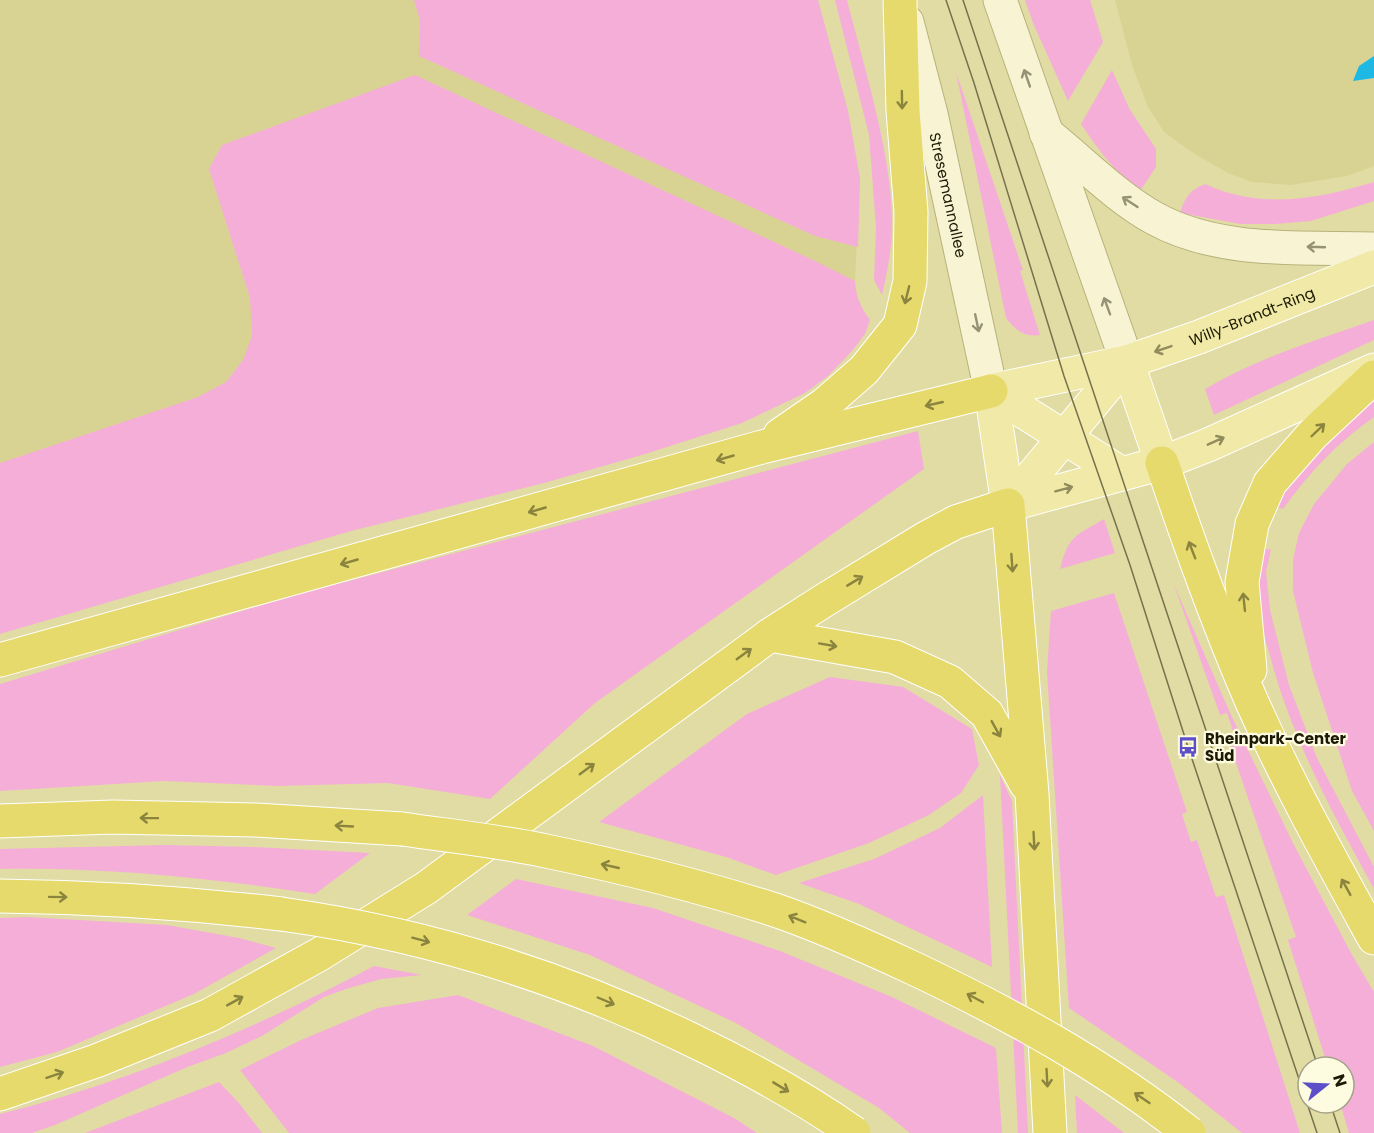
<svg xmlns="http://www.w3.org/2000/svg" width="1374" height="1133" font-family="Poppins,sans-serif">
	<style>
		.built { fill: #d9d393 }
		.green { fill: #f5aed8 }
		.water { fill: #1db9e4 }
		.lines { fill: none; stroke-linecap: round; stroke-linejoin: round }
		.secondary-casing { stroke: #b7b27c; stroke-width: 35 }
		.primary-casing { stroke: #fff; stroke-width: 35 }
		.highway-casing { stroke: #fff; stroke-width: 35 }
		.secondary { stroke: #f8f4d3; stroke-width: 33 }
		.primary { stroke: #f0e9a7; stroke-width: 33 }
		.highway { stroke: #e6da6d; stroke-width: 33 }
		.tram { stroke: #75724d; stroke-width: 1.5 }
		.highway-bridge-casing { stroke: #fff; stroke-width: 35; stroke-linecap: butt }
		.highway-bridge { stroke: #e6da6d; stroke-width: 33 }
		.oneway { stroke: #959276 }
		.oneway2 { stroke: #8b843e }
		.oneway3 { stroke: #918c5e }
		.labels { text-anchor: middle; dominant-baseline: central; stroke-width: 4.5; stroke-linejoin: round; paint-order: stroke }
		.street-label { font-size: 15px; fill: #1c1a05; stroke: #fefce0 }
		.poi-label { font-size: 15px; font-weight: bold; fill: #1c1a05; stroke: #fefce0; text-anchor: start }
	</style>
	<rect width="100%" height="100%" fill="#e1dca4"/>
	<g class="built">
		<path d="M0,0H818L848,111L860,179L855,281L857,318L0,628Z"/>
		<path d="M1115,0H1374V166L1347,176L1291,185L1252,182L1230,174L1193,153L1164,132L1148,107L1132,65Z"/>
	</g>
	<g class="green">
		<path d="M414,0H818L848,111L860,179L858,247L815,236L419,56L420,20Z"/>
		<path d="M835,0H847C864,67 890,148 892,217C893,243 888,269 882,295L874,280L876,228L869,135Z"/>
		<path d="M1025,0H1090L1103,42L1068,101L1033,23Z"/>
		<path d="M1112,70L1129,108L1156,149V167L1140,191C1115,172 1098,150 1081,124Z"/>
		<path d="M956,72L1023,270L1020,271L1040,335C1025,337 1016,331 1006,318Z"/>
		<path d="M415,75L815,261L855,281C856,297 861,308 870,320L865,334L852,351L828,376L805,393L742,423L642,455L544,483L351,531L0,634V463L198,397L226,382L243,360L252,336L250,298L209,169L222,145Z"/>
		<path d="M1374,182V201L1311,221L1275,224H1240L1180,213C1185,197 1190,190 1205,184C1261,210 1318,199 1374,182Z"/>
		<path d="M1374,320V340L1214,415L1205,389C1257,358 1317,340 1374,320Z"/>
		<path d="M1374,401V417C1338,442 1308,474 1283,509L1274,506L1293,475L1335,433Z"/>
		<path d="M918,431L924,469L595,703L490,799L388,783L277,786L164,781L0,791V684L292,596Z"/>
		<path d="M1374,442V831L1352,791L1313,673L1293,591V560L1299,533L1314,504L1347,464Z"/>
		<path d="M1104,519L1115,553L1060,569C1069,535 1075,536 1104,519Z"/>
		<path d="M1260,547L1271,550L1266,572L1270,610L1289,685L1317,758L1374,867V889C1333,814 1292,739 1270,656C1264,635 1259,614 1258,593C1257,578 1259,562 1260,547Z"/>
		<path d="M1174,585L1231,715L1293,843L1351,953L1374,992V1133H1349L1340,1103H1344V1067H1328L1288,940L1296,937L1229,743L1236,740L1227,713L1220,715Z"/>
		<path d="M1114,593L1187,812L1182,814L1191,842L1197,840L1216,897L1224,895L1300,1133H1242L1179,1083L1069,1008L1047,672L1051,611Z"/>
		<path d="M830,677L903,687L972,729L979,765L961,793L929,815L869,843L776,875L726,857L599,822L747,714Z"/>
		<path d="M1000,775L1012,801L1028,1133H1018Z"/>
		<path d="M983,795L992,967L859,904L799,883L874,859L940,828Z"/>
		<path d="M165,845L255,847L370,853L315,894C211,878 105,867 0,869V849Z"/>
		<path d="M516,879L653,908L780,951L892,997L996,1048L1002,1133H910L879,1108L736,1023L590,955L467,915Z"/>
		<path d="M27,917L167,925L239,938L276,948L194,994L57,1052L0,1067V918Z"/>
		<path d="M374,966L422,975L381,979L346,989L324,997L262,1036L226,1053L185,1068L55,1125L32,1133H0V1114C129,1082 257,1028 374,966Z"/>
		<path d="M458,995L593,1046L734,1118L757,1133H289L240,1070L301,1040L378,1008Z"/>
		<path d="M219,1082L239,1103L262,1133H85Z"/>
		<path d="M1075,1095L1124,1133H1077Z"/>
	</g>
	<path class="water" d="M1374,56V78L1353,81L1359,66Z"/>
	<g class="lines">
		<g class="secondary-casing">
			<g id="secondary">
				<path d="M1000,0L1127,362"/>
				<path id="s1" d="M907,22L931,114L991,391"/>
				<path d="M1046,133C1080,160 1116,197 1154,218C1218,254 1303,247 1374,249"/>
			</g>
		</g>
		<g class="primary-casing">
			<g id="primary">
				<path d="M1127,362L1162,463"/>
				<path id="s2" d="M991,391L1127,362L1199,337L1374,267"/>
				<path d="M991,391L1122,474"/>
				<path d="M991,391L1008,505"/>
				<path d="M1008,505L1162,463L1208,445L1374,370"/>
				<path d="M1008,505L1127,362"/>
			</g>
		</g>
		<g class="highway-casing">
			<g id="highway">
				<path d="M780,435L825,404L864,370L900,325L910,281L911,212L903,111L900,0"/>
				<path d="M1162,463C1189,543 1218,624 1252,702C1288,783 1331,860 1374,938"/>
				<path d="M770,635L895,657L950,682L987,714L1026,784"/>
				<path d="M0,660L762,447L991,391"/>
				<path d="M1250,670L1242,582L1252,524L1270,483L1312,435L1374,377"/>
				<path d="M0,821L113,817L256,820L402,829"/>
				<path d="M0,896C94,897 188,903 281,914"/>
				<path d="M0,1094L96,1061L210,1015L320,954L426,888L770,635L823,601L926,538L956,522L1008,505L1032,794L1050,1133"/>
			</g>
		</g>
		<use href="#secondary" class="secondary"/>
		<use href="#primary" class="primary"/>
		<use href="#highway" class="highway"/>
		<g class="tram">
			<path d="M946,0L974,83L1064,376L1130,565L1188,747L1317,1133"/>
			<path d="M963,0L1318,1067"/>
			<path d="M1330,1103L1340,1133"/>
		</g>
		<g class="highway-bridge-casing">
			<g id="highway-bridge">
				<path d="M402,829C450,836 499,841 546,851C623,867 700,886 775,910C822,926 868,947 913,968C1010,1014 1105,1066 1189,1133"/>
				<path d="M281,914C426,934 561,976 692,1040C748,1067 803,1097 854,1133"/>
			</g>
		</g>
		<use href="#highway-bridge" class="highway-bridge"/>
	</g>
	<defs><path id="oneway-shaft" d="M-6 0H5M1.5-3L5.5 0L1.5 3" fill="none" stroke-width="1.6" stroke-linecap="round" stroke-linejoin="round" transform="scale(1.5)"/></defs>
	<g class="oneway">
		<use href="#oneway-shaft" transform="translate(1027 78) rotate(-109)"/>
		<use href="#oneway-shaft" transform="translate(1130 202) rotate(-147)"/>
		<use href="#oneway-shaft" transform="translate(1316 247) rotate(-178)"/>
		<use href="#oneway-shaft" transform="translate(1107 306) rotate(-110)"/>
		<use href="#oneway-shaft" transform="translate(977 323) rotate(78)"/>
	</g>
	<g class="oneway2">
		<use href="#oneway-shaft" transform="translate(902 100) rotate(89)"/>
		<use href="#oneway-shaft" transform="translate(907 295) rotate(104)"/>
		<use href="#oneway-shaft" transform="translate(934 404) rotate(167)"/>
		<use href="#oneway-shaft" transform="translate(1318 430) rotate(-44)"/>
		<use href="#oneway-shaft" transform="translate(725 458) rotate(164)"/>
		<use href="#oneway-shaft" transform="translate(537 510) rotate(164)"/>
		<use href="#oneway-shaft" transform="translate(1192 550) rotate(-111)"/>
		<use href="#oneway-shaft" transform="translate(349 562) rotate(164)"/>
		<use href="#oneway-shaft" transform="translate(1012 563) rotate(86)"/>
		<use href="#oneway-shaft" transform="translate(855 581) rotate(-31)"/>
		<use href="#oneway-shaft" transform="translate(1244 602) rotate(-96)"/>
		<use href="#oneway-shaft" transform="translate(828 645) rotate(10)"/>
		<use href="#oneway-shaft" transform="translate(744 654) rotate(-36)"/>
		<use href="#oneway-shaft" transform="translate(996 729) rotate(61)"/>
		<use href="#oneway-shaft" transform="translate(587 769) rotate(-36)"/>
		<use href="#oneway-shaft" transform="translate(149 818) rotate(-179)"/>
		<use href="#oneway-shaft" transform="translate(344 826) rotate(-177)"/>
		<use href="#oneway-shaft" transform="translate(1034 841) rotate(87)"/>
		<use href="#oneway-shaft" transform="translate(610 866) rotate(-167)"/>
		<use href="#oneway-shaft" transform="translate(1346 887) rotate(-119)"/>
		<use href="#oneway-shaft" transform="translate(58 897) rotate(1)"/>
		<use href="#oneway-shaft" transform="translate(797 919) rotate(-158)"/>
		<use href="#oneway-shaft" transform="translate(421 940) rotate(15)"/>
		<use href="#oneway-shaft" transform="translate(975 998) rotate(-152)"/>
		<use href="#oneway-shaft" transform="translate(235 1001) rotate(-29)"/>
		<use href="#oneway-shaft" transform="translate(606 1001) rotate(23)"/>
		<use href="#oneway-shaft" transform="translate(55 1075) rotate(-19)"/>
		<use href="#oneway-shaft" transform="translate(1047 1078) rotate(87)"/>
		<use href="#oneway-shaft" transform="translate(781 1087) rotate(31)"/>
		<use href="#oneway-shaft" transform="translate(1142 1098) rotate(-146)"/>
	</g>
	<g class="oneway3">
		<use href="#oneway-shaft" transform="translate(1163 349) rotate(161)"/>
		<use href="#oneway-shaft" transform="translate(1216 441) rotate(-24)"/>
		<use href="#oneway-shaft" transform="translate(1064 489) rotate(-15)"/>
	</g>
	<defs>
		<g id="bus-bare" transform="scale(1.62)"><path d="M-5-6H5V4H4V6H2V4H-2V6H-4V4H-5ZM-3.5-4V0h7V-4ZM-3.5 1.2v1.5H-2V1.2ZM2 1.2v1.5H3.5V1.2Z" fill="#5d4fc8" stroke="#fefce0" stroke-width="2.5" paint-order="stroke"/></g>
	</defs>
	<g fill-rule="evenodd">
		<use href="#bus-bare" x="1188" y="747"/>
	</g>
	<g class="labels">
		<g class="street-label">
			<text stroke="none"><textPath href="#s1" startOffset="178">Stresemannallee</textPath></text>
			<text stroke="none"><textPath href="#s2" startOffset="272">Willy-Brandt-Ring</textPath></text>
		</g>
		<g class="poi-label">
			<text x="1205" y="738">Rheinpark-Center<tspan x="1205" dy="17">Süd</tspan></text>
		</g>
	</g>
	<g transform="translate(1326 1085) rotate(72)"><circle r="28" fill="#fefce0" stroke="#a4a288" stroke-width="1.5"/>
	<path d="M0-4.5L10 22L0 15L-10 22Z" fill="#5d4fc8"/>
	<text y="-9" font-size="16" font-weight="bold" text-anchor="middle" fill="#1c1a05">N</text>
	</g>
</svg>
